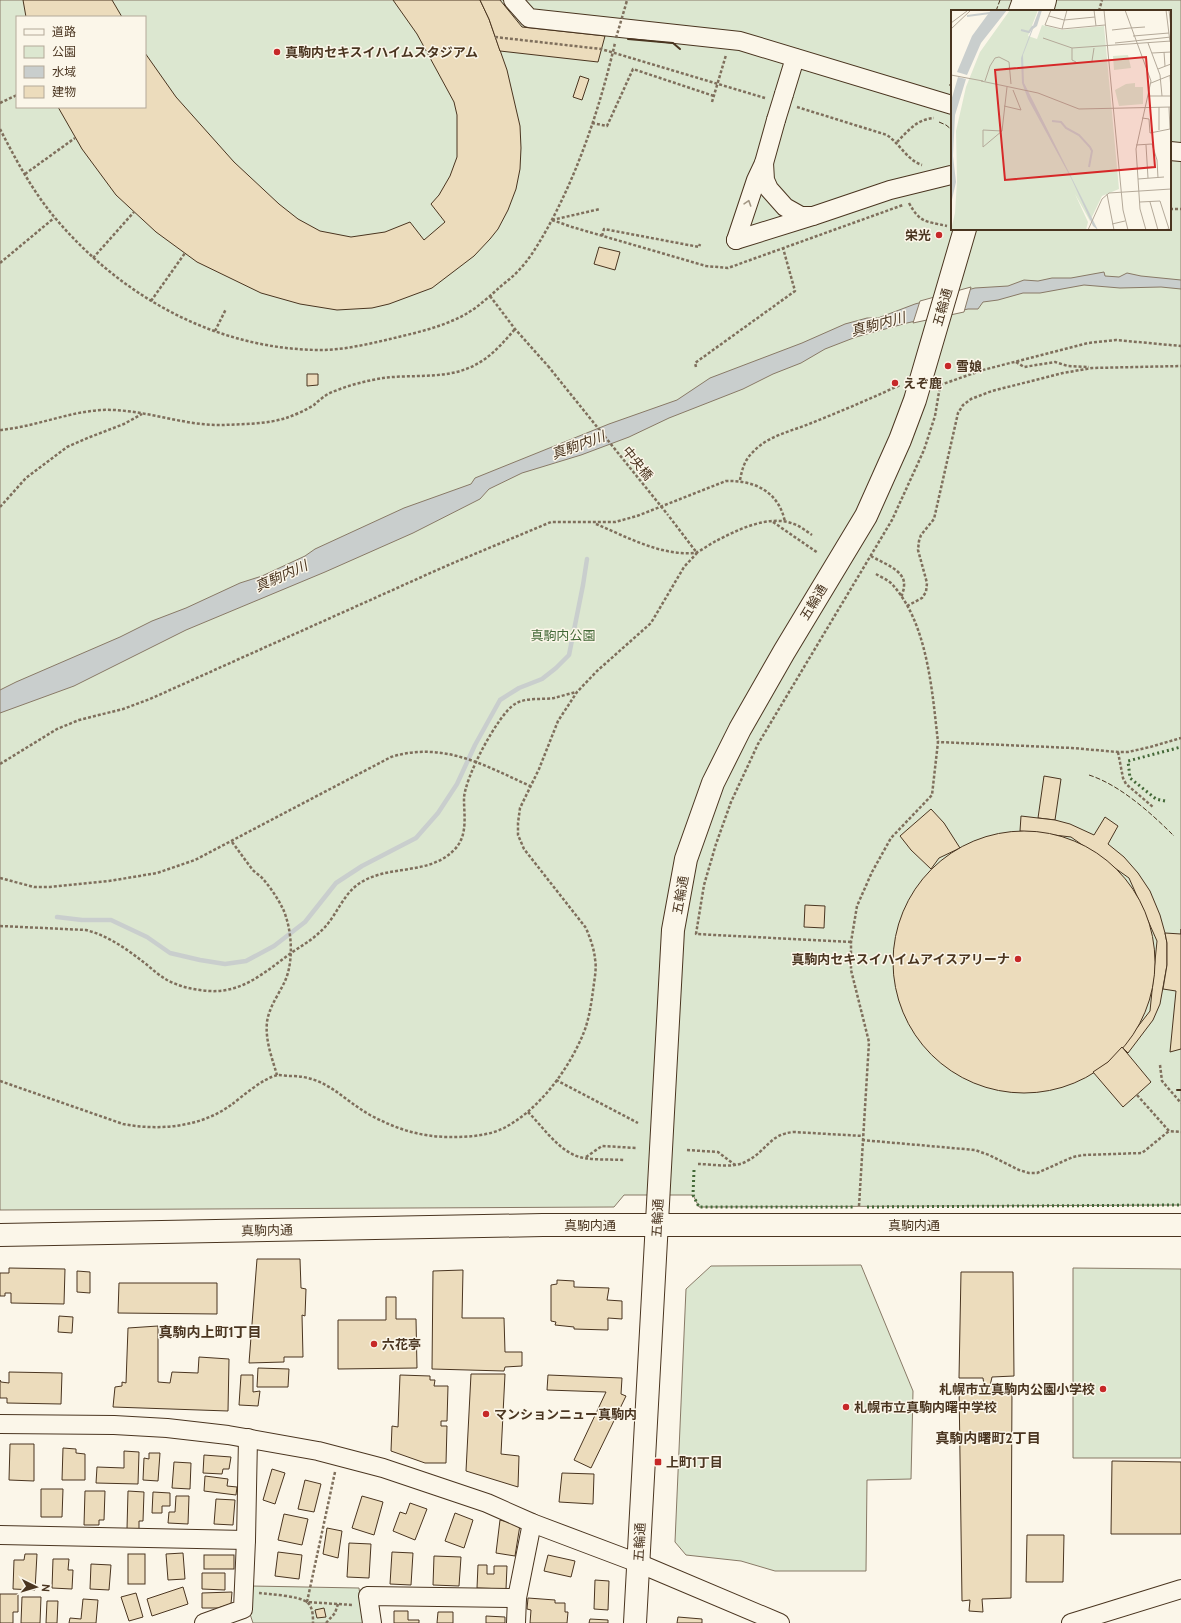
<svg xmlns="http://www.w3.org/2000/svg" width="1181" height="1623" font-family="Cabin,'Noto Sans JP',sans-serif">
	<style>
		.green { fill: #dce7d0; stroke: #887966; fill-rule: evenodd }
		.water { fill: #c9cecd; stroke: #887966 }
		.pier { fill: #fbf6e9; stroke: #887966 }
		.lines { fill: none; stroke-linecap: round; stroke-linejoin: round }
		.stream { stroke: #c9cecd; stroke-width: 4.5 }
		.building { fill: #ecdcbc; stroke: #4a3520 }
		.minor-casing { stroke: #4a3520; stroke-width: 20 }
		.major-casing { stroke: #4a3520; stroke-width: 24 }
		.highway-casing { stroke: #4a3520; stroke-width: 24 }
		.path { stroke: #7f6f5c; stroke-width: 2.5; stroke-dasharray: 3 2; stroke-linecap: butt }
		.minor { stroke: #fbf6e9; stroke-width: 18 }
		.major { stroke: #fbf6e9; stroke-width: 22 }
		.highway { stroke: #fbf6e9; stroke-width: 22 }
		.minor-bridge-casing { stroke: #4a3520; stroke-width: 20; stroke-linecap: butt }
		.path-bridge { stroke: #7f6f5c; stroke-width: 2.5; stroke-dasharray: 3 2; stroke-linecap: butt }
		.minor-bridge { stroke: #fbf6e9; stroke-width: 18 }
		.hedge { stroke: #436837; stroke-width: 3; stroke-dasharray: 2 3; stroke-linecap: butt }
		.fence { stroke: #4a3520; stroke-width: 1; stroke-dasharray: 5 2; stroke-linecap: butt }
		.wall { stroke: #4a3520; stroke-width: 2 }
		.oneway { stroke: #a29684 }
		.poi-dot { fill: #c62828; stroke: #fbf6e9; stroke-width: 1.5 }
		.labels { text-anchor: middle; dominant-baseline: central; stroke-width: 3; stroke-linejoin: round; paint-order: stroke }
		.poi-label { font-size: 13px; font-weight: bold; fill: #4a3520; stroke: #fbf6e9; text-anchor: start }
		.street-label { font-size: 13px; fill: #4a3520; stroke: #fbf6e9 }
		.park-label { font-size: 13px; fill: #436837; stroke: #fbf6e9 }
		.water-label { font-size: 14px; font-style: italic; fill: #4a3520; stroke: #fbf6e9 }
		.neighbourhood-label { font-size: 14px; font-weight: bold; fill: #4a3520; stroke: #fbf6e9 }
		.inset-river { fill: none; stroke: #c9cecd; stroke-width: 2 }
		.inset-road { fill: none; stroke: #b4a999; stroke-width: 1 }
		.view { fill: #d62828; fill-opacity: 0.15; stroke: #d62828; stroke-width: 2 }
		.inset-edge { fill: none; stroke: #4a3520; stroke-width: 2 }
	</style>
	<rect width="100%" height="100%" fill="#fbf6e9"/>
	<g class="green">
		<path d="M0,0H1181V1205L699,1207L693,1195H624L614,1207L0,1210ZM952,11H1170V229H952ZM17,17H145V107H17Z"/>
		<path d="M861,1265L913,1391L911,1479L867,1480L866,1571H775L741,1561L686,1555L675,1542L686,1289L711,1266Z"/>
		<path d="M1073,1268L1181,1269V1458H1073Z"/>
		<path d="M251,1586L359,1588L364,1623H253L250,1614Z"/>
	</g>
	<path class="water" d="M1104,272L1105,276L1119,277L1127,273L1141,276L1181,280V289L1161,287L1120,288L1084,285L1040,293H1023L998,300L983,302L978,309H968L907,323L856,337L825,349L801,363L773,374L743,389L669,418L629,437L581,455L522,473L489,489L480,499L413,533L325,572L186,630L74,686L0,713V690L16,682L120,637L152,621L186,608L240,583L262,576L305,556L315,549L404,508L471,484L475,478L609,424L677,400L710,378L802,343L845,324L867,318H878L915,304L975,288L1008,286L1024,280L1038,281L1052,278H1071Z"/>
	<path class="pier" d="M971,287L964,312L913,323L920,301Z"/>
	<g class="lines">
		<path class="stream" d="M57,917L82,920H111L147,937L170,953L200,960L225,964L246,961L274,946L305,922L336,883L362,866L416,838L438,813L457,784L475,745L500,700L519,688L542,679L556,668L569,655L583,585L587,559"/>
	</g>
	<g class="building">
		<path d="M23,0H112L122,17H26Z"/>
		<path d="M393,0H480L489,19L507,70L520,126L521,148L520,169L516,189L508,210L498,229L490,239L474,256L432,288L389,304L372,308L337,310L300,304L261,293L197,262L156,232L116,195L82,149L58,107H145V53L176,97L234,162L279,204L298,219L320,231L351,237L385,232L410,222L424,240L445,222L431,204L439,195L450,176L457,157V115L454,102L417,34Z"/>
		<path d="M480,0H500L522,27L605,36L598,62L500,51L489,19Z"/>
		<path d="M580,76L589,79L582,100L573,97Z"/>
		<path d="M599,247L620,252L615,270L594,264Z"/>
		<path d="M307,374H318V385L307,386Z"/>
		<path d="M1044,776L1061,779L1055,820L1038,818Z"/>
		<path d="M931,809L944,823L960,848L939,858L931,869L911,850L900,836Z"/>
		<path d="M1021,816L1055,820L1070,824L1094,835L1105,817L1118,826L1108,844L1124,857L1138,873L1150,891L1160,915L1165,933L1167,943V965L1160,1004L1153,1020L1128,1053L1122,1047L1150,1011L1157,941L1129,878L1071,837L1020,831Z"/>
		<circle cx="1024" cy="962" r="131"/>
		<path d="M805,905L825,906L824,928L804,927Z"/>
		<path d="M1181,929V1049L1170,1052L1176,991L1163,989L1167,965V943L1165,933L1181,934Z"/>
		<path d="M1122,1047L1151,1082L1123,1107L1093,1072L1108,1062Z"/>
		<path d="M257,1259H300L301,1288L306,1289L305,1316L302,1315L303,1357H284V1362L249,1363Z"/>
		<path d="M9,1268L65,1269L64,1304L11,1303V1293H5V1296H0V1273H9Z"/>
		<path d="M463,1270L462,1318H504L505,1352H522V1366L505,1367L504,1371L432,1369L433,1271Z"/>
		<path d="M77,1271L90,1272V1293L77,1292Z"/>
		<path d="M961,1272H1013L1014,1376L992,1377L990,1386H1012L1011,1598L982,1599L983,1612L969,1611L970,1600L962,1601L959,1385H984L983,1378H959Z"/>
		<path d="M557,1280L574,1281V1287L609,1288L607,1300L622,1301V1319L608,1318V1330L574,1329V1327L555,1325L556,1322L551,1321V1285L557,1284Z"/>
		<path d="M119,1283H217V1314L118,1313Z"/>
		<path d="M386,1297H396V1319H416L417,1368L338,1369V1320H386Z"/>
		<path d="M59,1316L73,1317L72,1333L58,1332Z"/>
		<path d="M158,1326V1382L170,1383L172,1372L198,1373L199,1357L229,1359L228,1411L113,1407L115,1387L122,1386V1382L126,1383L128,1328Z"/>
		<path d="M258,1368L289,1369L288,1387H257Z"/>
		<path d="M9,1372L62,1373L61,1404L7,1403V1398H0V1380L1,1382L9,1383Z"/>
		<path d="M471,1374H505L501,1454L519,1456L518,1487L466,1471Z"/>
		<path d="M241,1375H253V1392L260,1391L258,1406L239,1405Z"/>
		<path d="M400,1375L430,1376V1380H435L434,1386H448L447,1421H441V1426H447L446,1463H425L391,1451L392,1426L398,1427Z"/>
		<path d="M548,1375L622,1378L621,1394L626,1396L591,1468L574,1460L606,1392L547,1390Z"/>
		<path d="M10,1444H34V1481L9,1480Z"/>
		<path d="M63,1448L76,1449V1453L85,1454V1480H62Z"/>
		<path d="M124,1451L139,1452L138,1484L96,1483L97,1467L124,1468Z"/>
		<path d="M149,1453H160L158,1481L143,1480L144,1458L149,1459Z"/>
		<path d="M204,1455L231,1457L229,1469H223L222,1474L203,1473Z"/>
		<path d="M1112,1461L1181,1462V1534H1111Z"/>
		<path d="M174,1462L191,1463L190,1489L172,1488Z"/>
		<path d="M272,1469L285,1473L275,1504L263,1500Z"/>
		<path d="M562,1473L594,1474L593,1504L559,1502Z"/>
		<path d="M205,1476L228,1479L227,1486L237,1487L236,1495L204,1491Z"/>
		<path d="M305,1480L321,1484L314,1512L298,1509Z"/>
		<path d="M41,1489H63L62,1517H41Z"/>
		<path d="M85,1491H105L104,1520H99V1525H84Z"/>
		<path d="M128,1491L144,1492L143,1521H139V1529H127Z"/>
		<path d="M153,1492L170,1493V1506H162V1513H152Z"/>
		<path d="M176,1496H189L188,1524L168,1523L169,1512H175Z"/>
		<path d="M362,1496L383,1502L374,1535L352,1528Z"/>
		<path d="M216,1499L235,1500L233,1525L214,1524Z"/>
		<path d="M410,1503L427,1509L415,1540L393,1531L400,1512L406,1514Z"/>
		<path d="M455,1513L473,1520L464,1548L445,1541Z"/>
		<path d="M284,1514L308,1519L302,1545L278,1540Z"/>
		<path d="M500,1520L520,1525L515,1556L496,1553Z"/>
		<path d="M327,1528L342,1531L338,1558L323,1554Z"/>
		<path d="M1027,1535H1064L1063,1582H1026Z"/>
		<path d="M349,1543L371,1544L369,1578L347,1577Z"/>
		<path d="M278,1552L302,1555L299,1579L275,1576Z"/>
		<path d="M392,1552L413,1553L411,1585L390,1584Z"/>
		<path d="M183,1553L185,1579L168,1580L166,1554Z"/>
		<path d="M25,1554H37L35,1590L13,1589L14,1560H24Z"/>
		<rect x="128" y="1554" width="17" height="30"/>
		<rect x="204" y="1555" width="30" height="14"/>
		<path d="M548,1555L575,1561L571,1577L544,1571Z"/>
		<path d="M434,1556L461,1557L459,1586L433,1585Z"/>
		<path d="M53,1559H69L68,1570H73L72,1589L52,1588Z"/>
		<path d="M91,1564L111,1565L109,1590L90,1589Z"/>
		<path d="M478,1565H487V1574H494V1566H507L506,1589L477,1588Z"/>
		<path d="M202,1573H225V1590L202,1589Z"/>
		<path d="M595,1580L609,1581L608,1610L594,1609Z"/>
		<path d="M183,1587L188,1604L152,1616L147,1599Z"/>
		<path d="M232,1592L231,1604L218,1608H202V1593Z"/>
		<path d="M136,1593L143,1617L129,1621L121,1597Z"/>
		<path d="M0,1594H18V1612H13V1623H0Z"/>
		<path d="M22,1597H41L40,1623H21Z"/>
		<path d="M528,1598L555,1600V1603H565V1612H568L567,1623H530L531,1610L527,1609Z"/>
		<path d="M83,1599L98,1600L96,1623H69L70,1618L81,1619Z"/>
		<path d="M47,1601H58L57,1623H46Z"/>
		<path d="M324,1608L326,1617L317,1618L315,1610Z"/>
		<path d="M394,1611H408V1620H419V1623H394Z"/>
		<path d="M438,1612H453V1623H437Z"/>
		<path d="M486,1616L505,1617V1623H486Z"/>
		<path d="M678,1617L702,1619V1623H677Z"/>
		<path d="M590,1619L608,1620V1623H589Z"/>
	</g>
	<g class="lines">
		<g class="minor-casing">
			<g id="minor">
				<path d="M513,0L529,18L740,41L952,105"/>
				<path d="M784,94L795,58"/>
				<path d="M1170,151L1181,152"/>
				<path d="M764,163L765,180L769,189L785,207L801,216H813"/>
				<path d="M736,240L813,216L890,190L951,175"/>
				<path d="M736,240L756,180L764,163L776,120"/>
				<path d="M0,1424L114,1425L167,1428L228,1435L318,1451L383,1468L487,1503L532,1523L638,1563L780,1623"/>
				<path d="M0,1535L246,1540"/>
				<path d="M204,1623L243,1609L246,1540L248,1438"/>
				<path d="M372,1623L368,1596L517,1598L532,1523"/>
				<path d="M516,1623L517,1598"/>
				<path d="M1071,1623L1181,1589"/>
			</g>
		</g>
		<g class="major-casing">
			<g id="major">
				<path d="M1020,11L1024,0"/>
				<path d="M1042,11L1045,0"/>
				<path d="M635,1623L673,930L686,859L713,783L740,729L784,652L866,516L900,440L915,400L965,229"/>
			</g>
		</g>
		<g class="highway-casing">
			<path id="highway" d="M0,1235L543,1225H1181"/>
		</g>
		<g class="path">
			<path d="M626,4L627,0"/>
			<path d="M1099,11L1102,0"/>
			<path d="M495,37L601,49L765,98"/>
			<path d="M712,102L726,55"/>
			<path d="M0,103L17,95"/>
			<path d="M797,107L887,135C900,144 907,160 922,165"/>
			<path d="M592,123L607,126L633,69L714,96"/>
			<path d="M0,129C16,160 33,192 56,219C123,298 219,351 325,350C347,349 369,344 390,339C415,333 443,327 466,314C478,307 490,296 500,287C507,281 514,276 520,269C531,257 539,243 547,229C579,171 600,107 615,43"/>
			<path d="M897,142C908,131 917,119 934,118"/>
			<path d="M25,174L75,138"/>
			<path d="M909,203C920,223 925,221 947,226"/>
			<path d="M1170,209H1181"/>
			<path d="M552,220L572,227L706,266L728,268L903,205"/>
			<path d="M552,220L600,209"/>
			<path d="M602,236L604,229L699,247L700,244"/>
			<path d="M93,258L134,212"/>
			<path d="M0,263L54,218"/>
			<path d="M490,296L515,329L548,366"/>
			<path d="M151,301L185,253"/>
			<path d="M215,331L226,309"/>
			<path d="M1016,362L1024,367L1055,362L1068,366L1089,367"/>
			<path d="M696,367L695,363L795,291L783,248"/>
			<path d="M940,385L983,370L1088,343L1116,340L1181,346"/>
			<path d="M0,430C34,427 68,412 101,410C142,408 182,426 223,425C244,424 267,424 286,418C295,415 306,410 314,405C318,401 323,397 328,394C345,386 365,381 383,378C413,374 447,380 475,365C491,357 504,342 515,329"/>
			<path d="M740,480C742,470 744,461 752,453C767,436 789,432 809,424C839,412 870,399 900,385"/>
			<path d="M0,507L26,478L67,447L90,437L124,424L142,414"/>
			<path d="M773,522L818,553"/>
			<path d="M596,524C627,537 661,556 695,553C699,552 710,544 716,541C737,530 769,514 794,524C800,526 806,531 812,535"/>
			<path d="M871,556C882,563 906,570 904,586C904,590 902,594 901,598"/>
			<path d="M876,574C881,577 888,580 892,584C928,624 932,691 938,742"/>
			<path d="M907,606L922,598L926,592L927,583L918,550L919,541L921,535L934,519L958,413L963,405L971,399L992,391L1063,373L1092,368L1181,366"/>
			<path d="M1118,752L1123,778L1126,784L1153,807"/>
			<path d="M0,764L57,729L79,720L123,709L150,699L446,566L551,522H615L637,516L726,481C755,480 779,492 785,522"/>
			<path d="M232,842C239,851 245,860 252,869C255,873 260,875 263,879C271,888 278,899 283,909C292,929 294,961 285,981C279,994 269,1007 267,1022C265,1040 272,1058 277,1075"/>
			<path d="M0,878L34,887H50L109,881L157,873L195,860L391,757C443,741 484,765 530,786"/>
			<path d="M0,926L86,930C109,936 128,950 146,964C153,970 160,976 167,980C180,987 195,990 209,991C243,993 265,972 291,953C303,945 315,938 325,927C337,914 344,893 360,883C389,864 430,876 455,849C468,835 464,816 464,799C464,779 498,714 515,704C526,697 541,700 554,698C561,696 569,694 576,692"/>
			<path d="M851,942L696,934L704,885L716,844L731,802L758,744L892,520L924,450L935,416L940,386"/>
			<path d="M1160,1065L1162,1081L1181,1103"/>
			<path d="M556,1080L638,1123"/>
			<path d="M0,1081L123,1124C159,1131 201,1127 231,1105C243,1096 263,1078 278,1075C282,1075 287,1076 291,1076C326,1076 342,1099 370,1115C396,1129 421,1137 450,1137C468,1137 488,1136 504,1128C540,1109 569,1069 584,1032C589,1019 591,1005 593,991C594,981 597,969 595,959C594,948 590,938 586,928L524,849L518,835V823L520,808L539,769L558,721L577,692L597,671L651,623L684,567L697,553L668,515"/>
			<path d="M1137,1095L1169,1131L1181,1132"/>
			<path d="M528,1112C542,1126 555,1146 574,1155C586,1161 610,1159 624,1160"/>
			<path d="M862,1140L975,1150L989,1155L1019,1170L1029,1173H1037L1073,1157L1083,1155L1142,1153L1169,1131"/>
			<path d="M687,1150L718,1152L735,1165"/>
			<path d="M586,1157L602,1146L637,1148"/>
			<path d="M698,1164C713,1164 734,1169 747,1161C767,1151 769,1134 794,1132L863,1136"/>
			<path d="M859,1206L869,1042L851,970V942L857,906L872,872L891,838L932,795L938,742L1072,748L1118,752H1128L1150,747L1181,738"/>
			<path d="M335,1472L307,1602L353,1605"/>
			<path d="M259,1593C269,1594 299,1596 307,1602C313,1607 313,1616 313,1623"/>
			<path d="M326,1623L335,1613L338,1604"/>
		</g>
		<use href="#minor" class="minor"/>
		<use href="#major" class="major"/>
		<use href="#highway" class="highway"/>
		<g class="minor-bridge-casing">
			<path id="minor-bridge" d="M776,120L784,94"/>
		</g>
		<g class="path-bridge">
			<path d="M616,38L626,4"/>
			<path d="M548,366L668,515"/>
		</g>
		<use href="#minor-bridge" class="minor-bridge"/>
		<g class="hedge">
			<path d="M1165,801L1156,799L1130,778L1128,761L1181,747"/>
			<path d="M694,1170L693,1195L699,1207H853"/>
			<path d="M867,1207L1181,1205"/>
		</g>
		<g class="fence">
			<path d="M996,11L1000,0"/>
			<path d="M949,85H952"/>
			<path d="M939,122L946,125L952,130"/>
			<path d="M1089,775C1120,785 1151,813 1174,836"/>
		</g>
		<g class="wall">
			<path d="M628,39L673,43L680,49"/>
			<path d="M1177,1090H1181"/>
		</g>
	</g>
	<defs><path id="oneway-chevron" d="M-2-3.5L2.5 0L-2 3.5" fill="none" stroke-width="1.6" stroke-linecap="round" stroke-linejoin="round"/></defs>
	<use class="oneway" href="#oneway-chevron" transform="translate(748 203) rotate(-72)"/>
	<g class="poi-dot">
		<circle cx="277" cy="52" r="4"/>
		<circle cx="939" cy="235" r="4"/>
		<circle cx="948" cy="366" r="4"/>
		<circle cx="895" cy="383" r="4"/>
		<circle cx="1018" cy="959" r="4"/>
		<circle cx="374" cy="1344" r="4"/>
		<circle cx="1103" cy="1389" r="4"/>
		<circle cx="846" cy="1407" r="4"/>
		<circle cx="486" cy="1414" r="4"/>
		<rect x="654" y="1458" width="8" height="8" rx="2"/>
	</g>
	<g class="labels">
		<g class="poi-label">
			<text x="285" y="52">真駒内セキスイハイムスタジアム</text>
			<text x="931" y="235" text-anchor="end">栄光</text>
			<text x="956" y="366">雪娘</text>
			<text x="903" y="383">えぞ鹿</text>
			<text x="1010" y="959" text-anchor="end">真駒内セキスイハイムアイスアリーナ</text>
			<text x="382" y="1344">六花亭</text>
			<text x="1095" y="1389" text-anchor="end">札幌市立真駒内公園小学校</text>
			<text x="854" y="1407">札幌市立真駒内曙中学校</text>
			<text x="494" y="1414">マンションニュー真駒内</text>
			<text x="666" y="1462">上町1丁目</text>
		</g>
		<g class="street-label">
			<text transform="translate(942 307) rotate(-74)">五輪通</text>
			<text transform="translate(638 463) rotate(51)">中央橋</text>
			<text transform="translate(813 602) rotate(-59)">五輪通</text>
			<text transform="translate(680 895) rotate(-80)">五輪通</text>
			<text transform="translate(657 1218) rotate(-87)">五輪通</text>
			<text x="590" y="1225">真駒内通</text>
			<text x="914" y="1225">真駒内通</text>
			<text transform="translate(267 1230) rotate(-1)">真駒内通</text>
			<text transform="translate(639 1542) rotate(-87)">五輪通</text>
		</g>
		<g class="park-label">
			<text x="563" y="635">真駒内公園</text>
		</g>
		<g class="water-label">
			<text transform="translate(878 324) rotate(-15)">真駒内川</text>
			<text transform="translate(578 445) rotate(-20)">真駒内川</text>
			<text transform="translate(281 576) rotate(-24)">真駒内川</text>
		</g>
		<g class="neighbourhood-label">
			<text x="210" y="1332">真駒内上町1丁目</text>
			<text x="988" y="1438">真駒内曙町2丁目</text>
		</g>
	</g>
	<g transform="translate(951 10)">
		<rect width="220" height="220" fill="#fbf6e9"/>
		<path d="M59,0H87L77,26L86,29L91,15L111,20L153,16L168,179L151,186L139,211L124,184L137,212L135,220H0L4,203L6,171L5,121L15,77L29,42ZM177,45L180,58L163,60L162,46ZM184,73V77H192V94L168,96L164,80L175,74Z" fill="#dce7d0"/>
		<path d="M40,0H56L30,33L16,65L6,62L21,26ZM88,0H91L86,16L82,19L72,45L73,73L147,220L142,216L120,168L77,89L71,73L70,48ZM7,67L15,69L4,105L2,146L5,172L0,194V91Z" fill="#c9cecd"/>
		<path class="inset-river" d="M16,6L39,3M70,20L78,22L82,16M101,111L110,112L115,118L128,125L139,137L141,141L138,157"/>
		<path class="inset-road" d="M100,0L94,15L111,19L154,15M143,0L145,16M153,0L172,200L177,220M174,0L200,71L185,139L189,199L195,220M215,0L219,32M218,0L220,18M98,6L113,10L144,7M0,13L16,1M179,18L194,17M0,19L20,0M111,19L116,0M161,20L179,18M182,26L218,23M92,28L121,38L220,31M183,31L220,27M164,33L183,31M197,33L209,65L211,86M121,38V50L125,52M213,42L214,56M201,43L220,42M141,51L143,38M207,59L220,54M0,65L32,71M219,66L220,80M30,71L87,83L128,99L220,97M34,71L39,56L44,48L48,47L58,52L60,74M200,73L220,65M62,80L70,100M197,86H220M53,96L70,100M208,97V120M191,108L198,109L199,123L219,119L218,97M51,121L32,120V137L51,121L56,77M185,135L201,134L206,150L207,168M195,135L197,168M187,169L213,167M156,184L163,220M189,192L209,191L218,219L212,220M199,192L207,220M161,214L174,211M137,220L151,189L158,183L220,179"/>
		<path class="view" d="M195,47L204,157L54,170L44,60Z"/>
		<rect width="220" height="220" class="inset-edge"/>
	</g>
	<rect x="16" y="16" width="130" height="92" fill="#fbf6e9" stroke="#b4a999"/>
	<rect x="24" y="29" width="20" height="6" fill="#fbf6e9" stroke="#b4a999"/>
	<text x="52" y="36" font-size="12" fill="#4a3520">道路</text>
	<rect x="24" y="46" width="20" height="12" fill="#dce7d0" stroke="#b4a999"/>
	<text x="52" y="56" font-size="12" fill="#4a3520">公園</text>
	<rect x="24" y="66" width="20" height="12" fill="#c9cecd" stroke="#b4a999"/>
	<text x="52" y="76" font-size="12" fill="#4a3520">水域</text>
	<rect x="24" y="86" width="20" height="12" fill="#ecdcbc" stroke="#b4a999"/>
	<text x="52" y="96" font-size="12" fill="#4a3520">建物</text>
	<g transform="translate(36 1587) rotate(95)" stroke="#fbf6e9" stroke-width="3" paint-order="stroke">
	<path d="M0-3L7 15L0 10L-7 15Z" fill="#4a3520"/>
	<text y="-6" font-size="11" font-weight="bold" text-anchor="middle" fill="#4a3520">N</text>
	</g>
</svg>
